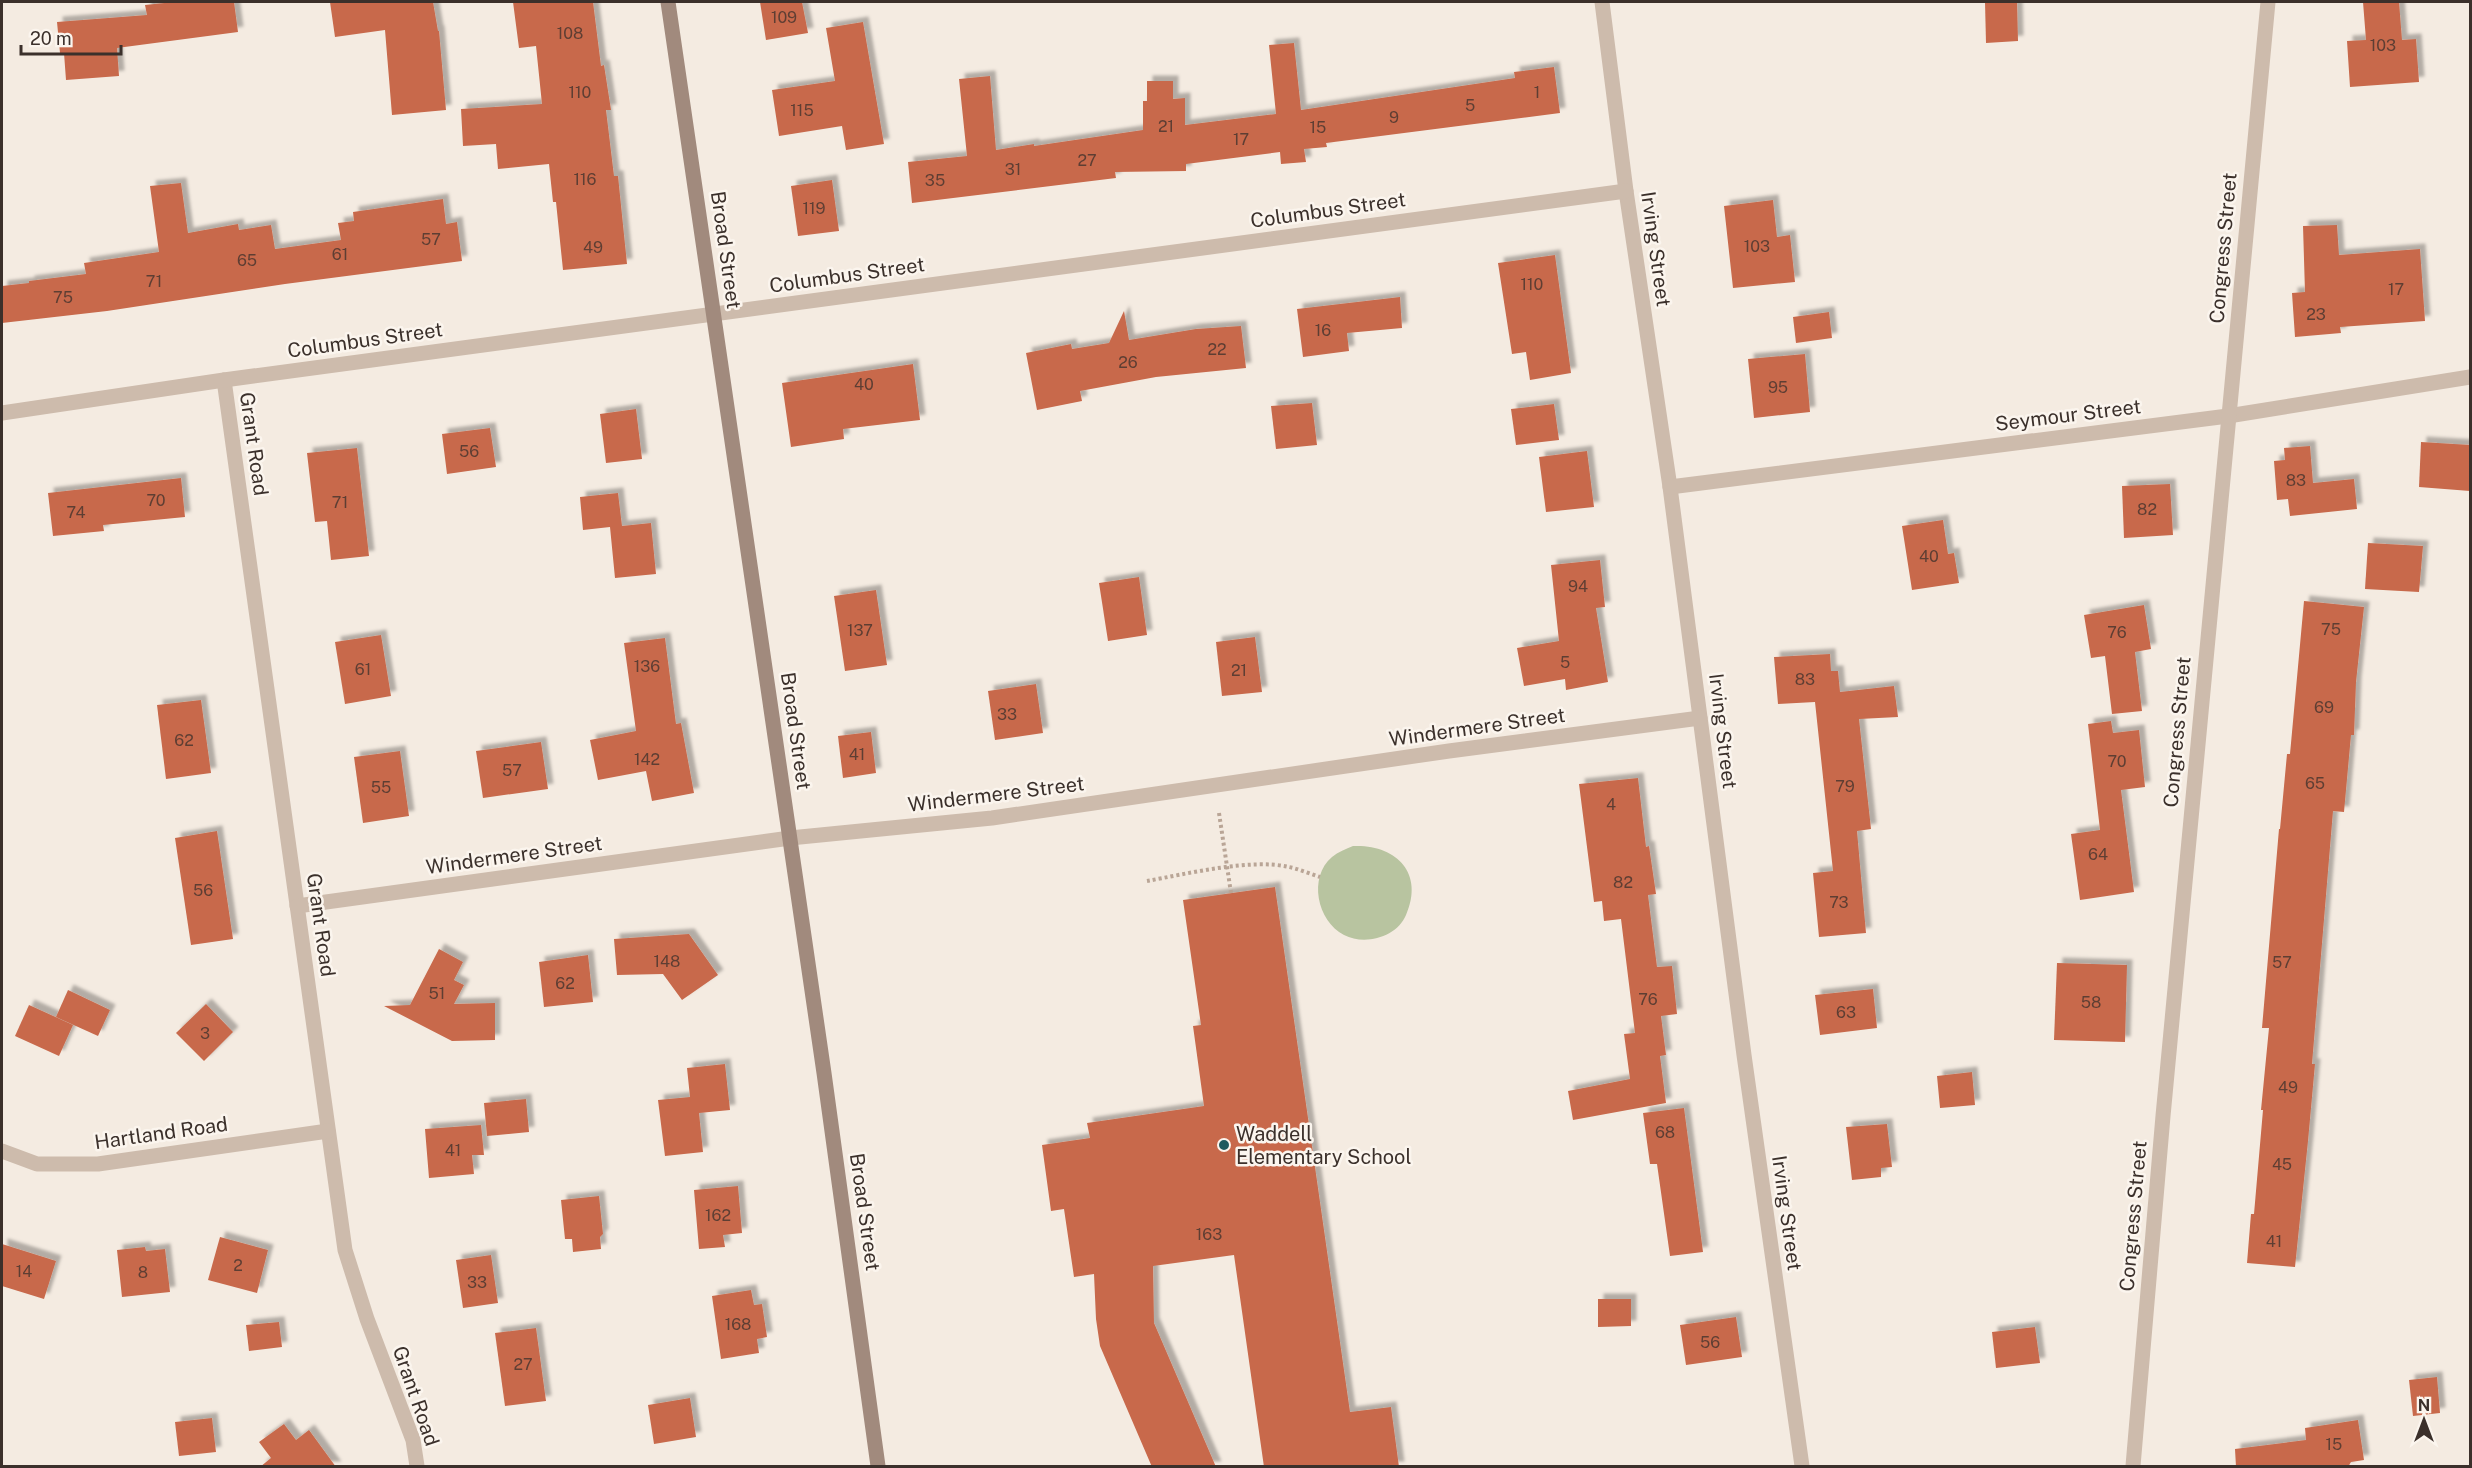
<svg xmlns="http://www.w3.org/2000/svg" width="2472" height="1468" font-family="'Public Sans',sans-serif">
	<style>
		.green { fill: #b8c4a0 }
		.building { fill: #c8694b; filter: url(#shadow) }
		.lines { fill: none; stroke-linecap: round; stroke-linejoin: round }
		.path { stroke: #b9a596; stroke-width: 4; stroke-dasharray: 3 3; stroke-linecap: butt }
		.street { stroke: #cdbbac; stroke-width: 15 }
		.secondary { stroke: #a18a7d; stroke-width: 15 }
		.poi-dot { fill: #1f5a5e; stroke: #fbf5ee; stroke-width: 2 }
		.labels { text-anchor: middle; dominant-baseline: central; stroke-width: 5; stroke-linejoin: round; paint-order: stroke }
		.number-label { font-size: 16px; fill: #5e3e33 }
		.street-label { font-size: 20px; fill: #3b302b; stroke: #fbf5ee }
		.poi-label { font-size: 20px; fill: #3b302b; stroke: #fbf5ee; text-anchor: start }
	</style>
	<defs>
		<filter id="shadow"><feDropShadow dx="5.5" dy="-5.5" stdDeviation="1.5" flood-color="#0004"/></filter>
	</defs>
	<rect width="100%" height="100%" fill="#f4ebe1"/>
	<path class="green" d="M1353,846C1395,844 1425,872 1406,915C1397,937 1365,946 1344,935C1317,921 1308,877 1332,857C1338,852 1346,849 1353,846Z"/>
	<g class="building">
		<path d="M174,2H234L238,32L117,48L119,76L66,80L64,53H60L57,22L147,15L145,5Z"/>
		<path d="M330,2H433L438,31H439L446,110L392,115L385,30L335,37Z"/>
		<path d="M513,2H593L601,66L604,65L611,110H606L614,176H618L627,264L563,270L556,202H553L549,164L498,169L496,144L463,146L461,109L542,104L536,46L519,48Z"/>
		<path d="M760,2H802L808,33L766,40Z"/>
		<path d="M1985,2H2017L2018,41L1986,43Z"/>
		<path d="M2363,2H2399L2402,40L2416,39L2419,82L2350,87L2347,41L2366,40Z"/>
		<path d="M863,22L884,144L846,150L842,126L779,136L772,90L835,81L826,28Z"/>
		<path d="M1294,43L1301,110L1515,78L1514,72L1554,67L1560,113L1326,143L1327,147L1304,149L1306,162L1281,164L1280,152L1186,164V171L1115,172L1116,178L912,203L908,162L967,156L959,79L990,76L996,150L1034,144V146L1143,130V101H1147V81H1173V99L1185,98V125L1276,114L1269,45Z"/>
		<path d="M832,180L839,231L798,236L791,186Z"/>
		<path d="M181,183L188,233L238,224L239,230L271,225L275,249L341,240L338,223L354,221L353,212L443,199L446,224L457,222L462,261L285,284L107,311L2,323V286L29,283V281L86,274L84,263L159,252L150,186Z"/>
		<path d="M1773,200L1777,237L1790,235L1795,282L1733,288L1724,206Z"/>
		<path d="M2337,225L2339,255L2420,249L2425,321L2340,327L2341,333L2295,337L2292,293L2305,292L2303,226Z"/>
		<path d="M1555,255L1571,373L1530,380L1526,352L1512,354L1498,263Z"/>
		<path d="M1400,297L1402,328L1347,333L1349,351L1303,357L1297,309Z"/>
		<path d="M1124,311L1129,340L1196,329L1241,326L1246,368L1156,377L1080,391L1082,401L1037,410L1026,353L1071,344L1072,349L1109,343Z"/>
		<path d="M1829,312L1832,338L1796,343L1793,317Z"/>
		<path d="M1805,354L1810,412L1754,418L1748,359Z"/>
		<path d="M913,364L920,420L843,429L844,439L791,447L782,383Z"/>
		<path d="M1312,403L1317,445L1276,449L1271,406Z"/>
		<path d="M1554,404L1559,440L1516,445L1511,409Z"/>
		<path d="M636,409L642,459L606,463L600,414Z"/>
		<path d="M490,428L496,467L447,474L442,434Z"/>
		<path d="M2421,442L2470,445V491L2419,487Z"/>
		<path d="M2310,446L2313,483L2354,479L2357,509L2290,516L2288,499L2277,500L2274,461L2285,460L2284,448Z"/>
		<path d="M357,448L369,556L331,560L327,521L315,522L307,453Z"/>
		<path d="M1587,451L1594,507L1546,512L1539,457Z"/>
		<path d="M181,478L185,517L103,525L104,531L53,536L48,493Z"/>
		<path d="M2170,484L2173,535L2124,538L2122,486Z"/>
		<path d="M618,493L622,526L651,523L656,574L615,578L610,527L583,530L580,497Z"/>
		<path d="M1943,520L1948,554L1954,553L1959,583L1912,590L1902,526Z"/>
		<path d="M2368,543L2423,546L2419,592L2365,589Z"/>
		<path d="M1600,560L1605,607L1596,608L1608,682L1566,690L1565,679L1524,686L1517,648L1559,641L1551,565Z"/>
		<path d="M1139,577L1147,635L1108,641L1099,583Z"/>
		<path d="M876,590L887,665L845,671L834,596Z"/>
		<path d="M2304,601L2364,607L2356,682L2354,735H2351L2344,812L2333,811L2312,1064H2315L2308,1141L2295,1267L2247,1263L2251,1214H2254L2263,1110H2261L2269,1028H2262L2279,829H2280L2287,754H2290Z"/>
		<path d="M2144,605L2151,649L2135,652L2142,711L2112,714L2105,656L2091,658L2084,615Z"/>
		<path d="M381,635L391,696L345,704L335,642Z"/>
		<path d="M1255,637L1262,692L1222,696L1216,642Z"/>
		<path d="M665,638L676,724L681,723L694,793L652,801L646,771L598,780L590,740L636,731L624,643Z"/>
		<path d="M1830,654L1831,671H1838L1840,692L1894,686L1898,717L1859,719L1871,829L1857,831L1866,933L1819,937L1813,873L1833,871L1815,702L1778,704L1774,657Z"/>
		<path d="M1036,684L1043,733L995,740L988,691Z"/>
		<path d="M201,700L211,773L166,779L157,705Z"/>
		<path d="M2111,721L2113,733L2139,730L2145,787L2121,790L2134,892L2080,900L2071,834L2100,830L2088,724Z"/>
		<path d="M871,732L876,773L843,778L838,736Z"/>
		<path d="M541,742L548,789L483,798L476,751Z"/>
		<path d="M400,751L409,816L363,823L354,757Z"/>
		<path d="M1638,778L1646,847L1649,846L1656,894L1648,895L1657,967L1672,966L1677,1014L1661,1016L1666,1055L1660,1056L1666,1103L1573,1120L1568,1091L1630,1079L1624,1034L1635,1033L1621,919L1604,921L1602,901L1594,902L1579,784Z"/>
		<path d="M217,831L233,939L191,945L175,838Z"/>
		<path d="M1275,887L1350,1412L1391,1407L1399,1467H1264L1234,1255L1153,1266L1154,1323L1216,1467H1152L1100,1346L1096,1319L1094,1274L1074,1277L1064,1209L1051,1211L1042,1145L1090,1138L1087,1123L1204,1106L1193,1026L1201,1025L1183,900Z"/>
		<path d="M689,934L718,975L682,1000L663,974L617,975L614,939Z"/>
		<path d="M439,949L463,962L454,980L464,985L454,1004L495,1003V1040L452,1041L384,1006L410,1005Z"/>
		<path d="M588,955L593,1002L544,1007L539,962Z"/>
		<path d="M2057,963L2127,965L2125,1042L2054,1040Z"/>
		<path d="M1873,989L1877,1028L1820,1035L1815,995Z"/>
		<path d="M68,990L110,1010L98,1036L56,1017Z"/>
		<path d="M206,1004L233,1032L204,1061L176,1033Z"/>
		<path d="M29,1005L73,1025L59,1056L15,1036Z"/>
		<path d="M725,1064L730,1110L699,1113L703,1152L665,1156L658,1100L690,1097L687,1068Z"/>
		<path d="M1972,1072L1975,1105L1940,1108L1937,1076Z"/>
		<path d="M526,1099L529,1132L487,1136L484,1103Z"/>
		<path d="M1684,1108L1703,1252L1670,1256L1657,1164H1650L1643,1113Z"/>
		<path d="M1887,1124L1892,1167L1881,1168V1177L1852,1180L1846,1127Z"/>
		<path d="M481,1125L484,1155H472L474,1174L429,1178L425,1129Z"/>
		<path d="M738,1186L742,1233L723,1235L725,1247L699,1249L694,1190Z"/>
		<path d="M599,1196L603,1234L600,1237L601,1249L573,1252L572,1239H565L561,1200Z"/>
		<path d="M220,1237L268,1250L257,1293L208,1280Z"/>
		<path d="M2,1244L56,1261L44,1299L2,1286Z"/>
		<path d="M145,1247L146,1251L165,1249L170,1292L122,1297L117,1250Z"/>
		<path d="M491,1255L498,1303L463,1308L456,1260Z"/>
		<path d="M751,1290L754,1305L762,1304L767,1337L757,1339L759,1353L721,1359L712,1296Z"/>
		<path d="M1598,1299H1631V1326L1598,1327Z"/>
		<path d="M1736,1317L1742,1357L1686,1365L1680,1325Z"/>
		<path d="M279,1322L282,1347L249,1351L246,1325Z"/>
		<path d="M2035,1327L2040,1363L1996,1368L1992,1332Z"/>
		<path d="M536,1328L546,1401L505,1406L495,1333Z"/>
		<path d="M2437,1377L2440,1413L2413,1416L2409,1380Z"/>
		<path d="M690,1398L696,1437L654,1444L648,1405Z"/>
		<path d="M212,1418L216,1452L179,1456L175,1422Z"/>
		<path d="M2358,1420L2364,1460L2351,1462L2348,1467H2236L2235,1449L2306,1440L2305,1428Z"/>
		<path d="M284,1424L296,1440L309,1430L336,1467H260L271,1458L259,1442Z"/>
	</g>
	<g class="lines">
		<g class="path">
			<path d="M1219,813L1231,893"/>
			<path d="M1147,881C1186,874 1251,858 1289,867C1299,869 1310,874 1320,877"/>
		</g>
		<g class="street">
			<path d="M1602,2L1626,191L1670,487L1744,1055L1802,1466"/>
			<path d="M224,380L345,1250L367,1319L413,1440L417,1466"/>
			<path d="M2,413L224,380L1626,191"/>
			<path d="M1670,487L2228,416L2470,377"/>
			<path d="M297,906L790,838L992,818L1449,751L1700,718"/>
			<path d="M2,1151L37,1164H98L328,1131"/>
			<path d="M2133,1466L2163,1116L2268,2"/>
		</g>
		<path class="secondary" d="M668,2L824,1073L878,1466"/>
	</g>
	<circle class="poi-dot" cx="1224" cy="1145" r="6"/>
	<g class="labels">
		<g class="number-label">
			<text x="784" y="17">109</text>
			<text x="570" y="33">108</text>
			<text x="2383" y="45">103</text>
			<text x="580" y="92">110</text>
			<text x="1537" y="92">1</text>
			<text x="1470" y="105">5</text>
			<text x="802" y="110">115</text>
			<text x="1394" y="117">9</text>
			<text x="1166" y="126">21</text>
			<text x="1318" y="127">15</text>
			<text x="1241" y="139">17</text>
			<text x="1087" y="160">27</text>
			<text x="1013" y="169">31</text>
			<text x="585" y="179">116</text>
			<text x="935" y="180">35</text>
			<text x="814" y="208">119</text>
			<text x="431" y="239">57</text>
			<text x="1757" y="246">103</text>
			<text x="593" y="247">49</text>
			<text x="340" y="254">61</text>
			<text x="247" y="260">65</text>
			<text x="154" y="281">71</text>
			<text x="1532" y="284">110</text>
			<text x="2396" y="289">17</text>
			<text x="63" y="297">75</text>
			<text x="2316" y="314">23</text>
			<text x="1323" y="330">16</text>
			<text x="1217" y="349">22</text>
			<text x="1128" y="362">26</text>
			<text x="864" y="384">40</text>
			<text x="1778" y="387">95</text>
			<text x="469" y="451">56</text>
			<text x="2296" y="480">83</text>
			<text x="156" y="500">70</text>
			<text x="340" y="502">71</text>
			<text x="2147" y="509">82</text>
			<text x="76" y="512">74</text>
			<text x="1929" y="556">40</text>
			<text x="1578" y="586">94</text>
			<text x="2331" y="629">75</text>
			<text x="860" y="630">137</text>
			<text x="2117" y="632">76</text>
			<text x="1565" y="662">5</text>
			<text x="647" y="666">136</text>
			<text x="363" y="669">61</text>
			<text x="1239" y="670">21</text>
			<text x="1805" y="679">83</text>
			<text x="2324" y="707">69</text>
			<text x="1007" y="714">33</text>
			<text x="184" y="740">62</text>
			<text x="857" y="754">41</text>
			<text x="647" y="759">142</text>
			<text x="2117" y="761">70</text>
			<text x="512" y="770">57</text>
			<text x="2315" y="783">65</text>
			<text x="1845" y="786">79</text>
			<text x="381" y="787">55</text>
			<text x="1611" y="804">4</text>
			<text x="2098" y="854">64</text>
			<text x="1623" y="882">82</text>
			<text x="203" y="890">56</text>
			<text x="1839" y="902">73</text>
			<text x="667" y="961">148</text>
			<text x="2282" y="962">57</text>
			<text x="565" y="983">62</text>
			<text x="437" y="993">51</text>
			<text x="1648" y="999">76</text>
			<text x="2091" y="1002">58</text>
			<text x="1846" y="1012">63</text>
			<text x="205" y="1033">3</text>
			<text x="2288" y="1087">49</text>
			<text x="1665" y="1132">68</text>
			<text x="453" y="1150">41</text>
			<text x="2282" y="1164">45</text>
			<text x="718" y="1215">162</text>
			<text x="1209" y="1234">163</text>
			<text x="2274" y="1241">41</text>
			<text x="238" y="1265">2</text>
			<text x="24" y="1271">14</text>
			<text x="143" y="1272">8</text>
			<text x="477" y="1282">33</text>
			<text x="738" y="1324">168</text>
			<text x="1710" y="1342">56</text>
			<text x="523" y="1364">27</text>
			<text x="2334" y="1444">15</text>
		</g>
		<g class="street-label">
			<text transform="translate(1328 210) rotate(-8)">Columbus Street</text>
			<text transform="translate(2223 248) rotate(-85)">Congress Street</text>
			<text transform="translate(1656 249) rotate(82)">Irving Street</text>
			<text transform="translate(726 250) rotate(82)">Broad Street</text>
			<text transform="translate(847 275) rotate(-8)">Columbus Street</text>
			<text transform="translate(365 340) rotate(-8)">Columbus Street</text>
			<text transform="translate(2068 415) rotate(-7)">Seymour Street</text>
			<text transform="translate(254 444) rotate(82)">Grant Road</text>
			<text transform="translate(1477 727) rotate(-8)">Windermere Street</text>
			<text transform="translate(796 731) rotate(82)">Broad Street</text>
			<text transform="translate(1723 731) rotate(83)">Irving Street</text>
			<text transform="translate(2177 732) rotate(-85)">Congress Street</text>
			<text transform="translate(996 794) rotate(-7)">Windermere Street</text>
			<text transform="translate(514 855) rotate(-8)">Windermere Street</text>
			<text transform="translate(321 925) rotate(82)">Grant Road</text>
			<text transform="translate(161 1133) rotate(-8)">Hartland Road</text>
			<text transform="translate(865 1212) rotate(82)">Broad Street</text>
			<text transform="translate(1787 1213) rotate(82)">Irving Street</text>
			<text transform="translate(2133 1216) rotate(-85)">Congress Street</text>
			<text transform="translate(416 1396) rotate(71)">Grant Road</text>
		</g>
		<g class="poi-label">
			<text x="1236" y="1134">Waddell<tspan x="1236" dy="23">Elementary School</tspan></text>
		</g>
	</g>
	<rect width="2472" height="1468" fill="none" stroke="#3b302b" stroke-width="6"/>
	<g transform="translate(2424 1420)" stroke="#fbf5ee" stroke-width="4.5" paint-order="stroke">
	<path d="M0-4.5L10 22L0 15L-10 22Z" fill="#3b302b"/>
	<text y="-9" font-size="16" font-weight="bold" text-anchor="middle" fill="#3b302b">N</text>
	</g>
	<path d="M21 45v9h100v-9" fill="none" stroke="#3b302b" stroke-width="3"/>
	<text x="30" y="45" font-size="18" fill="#3b302b" stroke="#fbf5ee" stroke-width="4.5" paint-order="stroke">20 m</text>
</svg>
